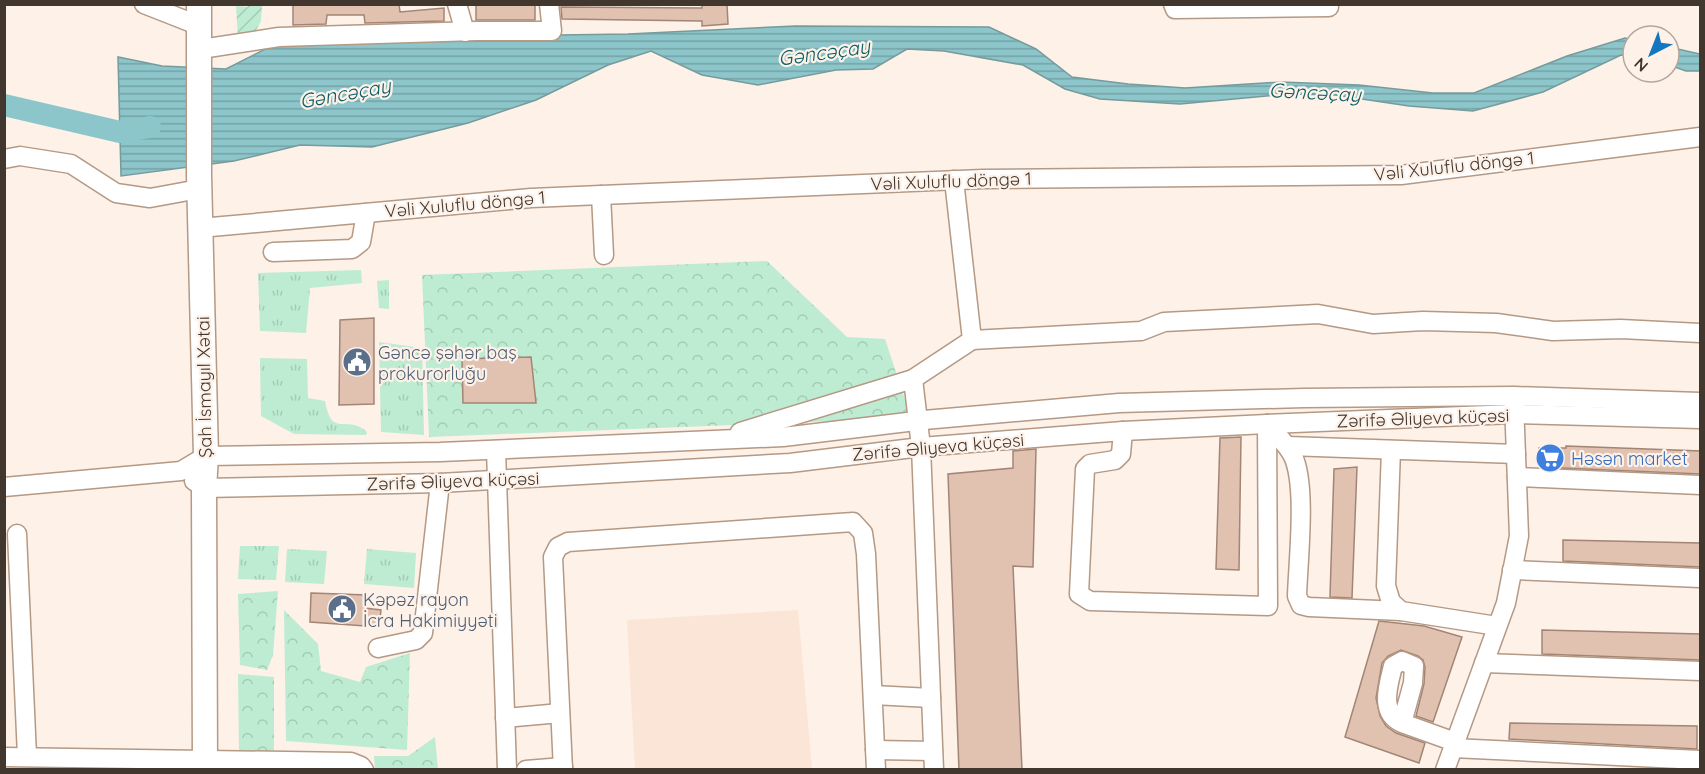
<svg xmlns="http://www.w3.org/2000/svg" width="1705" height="774" font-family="Quicksand,sans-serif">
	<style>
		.built { fill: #fbe5d6 }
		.grass { fill: url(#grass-tufts) }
		.forest { fill: url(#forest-crowns) }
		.garden { fill: url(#garden-furrows) }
		.water { fill: url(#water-rules); stroke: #769b9c; stroke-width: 1.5 }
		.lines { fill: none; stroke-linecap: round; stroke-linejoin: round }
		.river { stroke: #8cc6cb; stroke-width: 22 }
		.building { fill: #e1c2b1; stroke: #a28575; stroke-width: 1.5 }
		.minor-casing { stroke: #b49985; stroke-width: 21 }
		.major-casing { stroke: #b49985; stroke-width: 27 }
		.minor { stroke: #fff; stroke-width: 18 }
		.major { stroke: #fff; stroke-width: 24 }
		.labels { text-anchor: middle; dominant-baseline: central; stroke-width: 4.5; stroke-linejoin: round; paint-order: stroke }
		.street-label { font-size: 18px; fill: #42372f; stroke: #fdf1e8 }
		.service-label { font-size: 18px; fill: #4e5e75; stroke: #fdf1e8; text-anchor: start }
		.shop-label { font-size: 18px; fill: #366cbe; stroke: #fdf1e8; text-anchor: start }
		.water-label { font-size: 20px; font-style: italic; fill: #0a5d64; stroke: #fdf1e8 }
	</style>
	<defs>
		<pattern id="grass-tufts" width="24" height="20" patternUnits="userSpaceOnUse" patternTransform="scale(1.5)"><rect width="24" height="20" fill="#bdecd2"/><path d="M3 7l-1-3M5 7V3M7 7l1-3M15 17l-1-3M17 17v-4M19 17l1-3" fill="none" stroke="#a4cbb5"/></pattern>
		<pattern id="forest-crowns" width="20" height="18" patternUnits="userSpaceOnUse" patternTransform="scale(1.5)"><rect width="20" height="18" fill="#bdecd2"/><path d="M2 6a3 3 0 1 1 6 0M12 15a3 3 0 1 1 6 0" fill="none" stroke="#a4cbb5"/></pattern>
		<pattern id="garden-furrows" width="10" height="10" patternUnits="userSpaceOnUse" patternTransform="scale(1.5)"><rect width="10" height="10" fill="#bdecd2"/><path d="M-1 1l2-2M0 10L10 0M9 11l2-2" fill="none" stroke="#a4cbb5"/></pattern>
		<pattern id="water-rules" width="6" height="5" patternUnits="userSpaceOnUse" patternTransform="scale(1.5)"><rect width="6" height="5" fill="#8cc6cb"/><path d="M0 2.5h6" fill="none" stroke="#74a2a5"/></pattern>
	</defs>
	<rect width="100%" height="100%" fill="#fdf1e8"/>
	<path class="built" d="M798,610L812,769H635L627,620Z"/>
	<g class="grass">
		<path d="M361,270L362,283L310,288L306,333L260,331L258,273Z"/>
		<path d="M389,280V309L379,308L377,281Z"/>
		<path d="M379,342L422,348L424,435L381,432Z"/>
		<path d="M260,358L307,359L308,398L325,401C332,440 346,413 367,432L366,435L294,434L261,416Z"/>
		<path d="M240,546H279L276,580L238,579Z"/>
		<path d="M287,549L327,551L324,584L285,582Z"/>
		<path d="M367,549L416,553L414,588L364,584Z"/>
	</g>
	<g class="forest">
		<path d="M767,261L847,337L885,339L911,418L429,437L422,275Z"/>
		<path d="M278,591L273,655L267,670L240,665L238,594Z"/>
		<path d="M284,610L318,644L321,671L360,682L366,667L410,653L407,750L286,741Z"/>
		<path d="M238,674L274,677V751L239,752Z"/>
		<path d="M435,737L438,769H375L374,756H408Z"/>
	</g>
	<path class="garden" d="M248,5H262L261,21L252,38L238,39L236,6L248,7Z"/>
	<g class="water">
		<path d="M796,26L989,27L1036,49L1072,77L1128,84L1185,88L1281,82L1359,85L1433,93H1474L1567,56L1625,38L1633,40V56L1621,55L1543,92L1473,111L1409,106L1335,95L1288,94L1180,104L1100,99L1065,89L1023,65L944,51L907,49L873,69L836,70L758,85L702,75L651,51L608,65L536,100L468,123L372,147L300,145L234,161L121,176L118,57L162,66L226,69L285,39L628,34Z"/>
		<path d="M1669,47L1700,54V71H1686L1669,65Z"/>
	</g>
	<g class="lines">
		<path class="river" d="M4,105L120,132L150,127"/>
	</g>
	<g class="building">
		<path d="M293,4H399L400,12L444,8V21L365,23L364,15H327L326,24L293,25Z"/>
		<rect x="476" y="4" width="59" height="16"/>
		<path d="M702,4H727L728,24L702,26V21L562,19L561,7L702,8Z"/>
		<path d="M374,318V404L339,405L340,320Z"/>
		<path d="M531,357L536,403H463L462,359Z"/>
		<path d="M1241,437L1239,570L1216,569L1220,438Z"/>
		<path d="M1566,446L1701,451V474L1539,467V448H1566Z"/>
		<path d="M1036,449L1033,567L1013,566L1022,770H959L948,474L1013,468V451Z"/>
		<path d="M1357,467L1352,598L1330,597L1334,469Z"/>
		<path d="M1563,540L1701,543V567L1563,561Z"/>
		<path d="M311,593L367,595L365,608L381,610L379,627L310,622Z"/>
		<path d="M1379,621L1424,626L1462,637L1433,722L1416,716L1424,684L1425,667L1423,660L1418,656L1401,650L1388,656L1382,663L1376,698L1380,716L1386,726L1396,733L1425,743L1419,763L1345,737Z"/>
		<path d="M1542,630L1701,634V660L1542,654Z"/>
		<path d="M1510,723L1697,726V749L1509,739Z"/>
	</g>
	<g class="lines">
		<g class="minor-casing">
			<g id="minor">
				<path d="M144,4L200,26"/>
				<path d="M457,4L465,32"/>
				<path d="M1173,4L1175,9L1329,7"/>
				<path d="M201,49L279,37L476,31H552L549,4"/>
				<path d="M4,159L20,156L71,164L116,193L150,198L199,189"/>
				<path d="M601,195L604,255"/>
				<path d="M200,228L531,198L601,195L983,179L1401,175L1700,137"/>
				<path d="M273,252L352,249L361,242L366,213"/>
				<path d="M972,340L1141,331L1164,322L1318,314L1373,324L1423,321L1496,323L1553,331L1621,329L1700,333"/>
				<path d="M1267,424C1276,434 1287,444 1293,456C1307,486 1298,561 1297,596L1301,605L1309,607L1401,611"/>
				<path d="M1123,431L1121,454L1115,460L1090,464L1085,469L1079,594L1090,601L1268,606L1267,424"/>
				<path d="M740,432L913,379"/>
				<path d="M1288,446L1516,454"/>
				<path d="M496,450L507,770"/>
				<path d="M1391,450L1386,586L1391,602L1401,611L1497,626"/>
				<path d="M1517,477L1700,485"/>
				<path d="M194,481L204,488L440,483L790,463L921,447L1123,431L1267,424L1514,414L1700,419"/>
				<path d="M4,487L181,471L206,456L440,452L783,437L924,420L1119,403L1304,398L1514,396L1700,402"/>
				<path d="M17,534L27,756"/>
				<path d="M1512,570L1700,578"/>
				<path d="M378,648L416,640L423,633L440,483"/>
				<path d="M1484,663L1700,671"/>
				<path d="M873,695L931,698"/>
				<path d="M505,718L560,713"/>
				<path d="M1402,723L1413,683L1414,666L1402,661L1393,666C1388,686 1379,713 1402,723L1455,742"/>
				<path d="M1453,748L1700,760"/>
				<path d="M875,750L933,751"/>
				<path d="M4,757L351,762L361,766L364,770"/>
				<path d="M526,770L563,767"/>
				<path d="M563,770L553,557L558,547L568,542L853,522L863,533L866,554L876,770"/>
				<path d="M934,770L921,447L913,379L972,340L954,180"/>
				<path d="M1445,770L1506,603L1519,536L1514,402"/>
			</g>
		</g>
		<g class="major-casing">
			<path id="major" d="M199,4V175L206,456L204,488L205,770"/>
		</g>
		<use href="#minor" class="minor"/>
		<use href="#major" class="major"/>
	</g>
	<defs>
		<g id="civic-disc" transform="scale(1.5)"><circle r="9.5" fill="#5c6f8a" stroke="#fdf1e8"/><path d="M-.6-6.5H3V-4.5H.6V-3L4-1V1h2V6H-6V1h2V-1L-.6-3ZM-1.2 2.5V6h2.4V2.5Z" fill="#fff"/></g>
		<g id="supermarket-disc" transform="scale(1.5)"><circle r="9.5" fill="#3f7fe0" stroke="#fdf1e8"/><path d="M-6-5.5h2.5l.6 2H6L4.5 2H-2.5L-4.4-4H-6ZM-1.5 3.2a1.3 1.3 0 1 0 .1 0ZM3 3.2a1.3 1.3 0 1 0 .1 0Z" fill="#fff"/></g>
	</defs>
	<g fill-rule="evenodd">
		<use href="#civic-disc" x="357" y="362"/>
		<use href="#supermarket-disc" x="1550" y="458"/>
		<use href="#civic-disc" x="342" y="609"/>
	</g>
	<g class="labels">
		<g class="street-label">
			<text transform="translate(1454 166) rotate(-6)">Vəli Xuluflu döngə 1</text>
			<text transform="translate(951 181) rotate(-2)">Vəli Xuluflu döngə 1</text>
			<text transform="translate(465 204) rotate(-5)">Vəli Xuluflu döngə 1</text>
			<text transform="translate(204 387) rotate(-91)">Şah İsmayıl Xətai</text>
			<text transform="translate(1423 418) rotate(-2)">Zərifə Əliyeva küçəsi</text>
			<text transform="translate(938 447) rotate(-5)">Zərifə Əliyeva küçəsi</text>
			<text transform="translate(453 481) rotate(-2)">Zərifə Əliyeva küçəsi</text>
		</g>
		<g class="service-label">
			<text x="378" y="352">Gəncə şəhər baş<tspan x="378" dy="21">prokurorluğu</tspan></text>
			<text x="363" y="599">Kəpəz rayon<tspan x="363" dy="21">İcra Hakimiyyəti</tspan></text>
		</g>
		<g class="shop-label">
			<text x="1571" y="458">Həsən market</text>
		</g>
		<g class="water-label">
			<text transform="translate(824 52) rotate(-8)">Gəncəçay</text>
			<text transform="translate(1315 92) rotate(3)">Gəncəçay</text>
			<text transform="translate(345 93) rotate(-10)">Gəncəçay</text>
		</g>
	</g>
	<rect width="1705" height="774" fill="none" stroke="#42372f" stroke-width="12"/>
	<g transform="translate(1651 54) rotate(222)"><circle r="28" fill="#fdf1e8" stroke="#b2a79e" stroke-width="1.5"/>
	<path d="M0-4.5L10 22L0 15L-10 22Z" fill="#1276c1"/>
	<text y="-9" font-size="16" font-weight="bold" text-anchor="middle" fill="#42372f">N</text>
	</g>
</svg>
